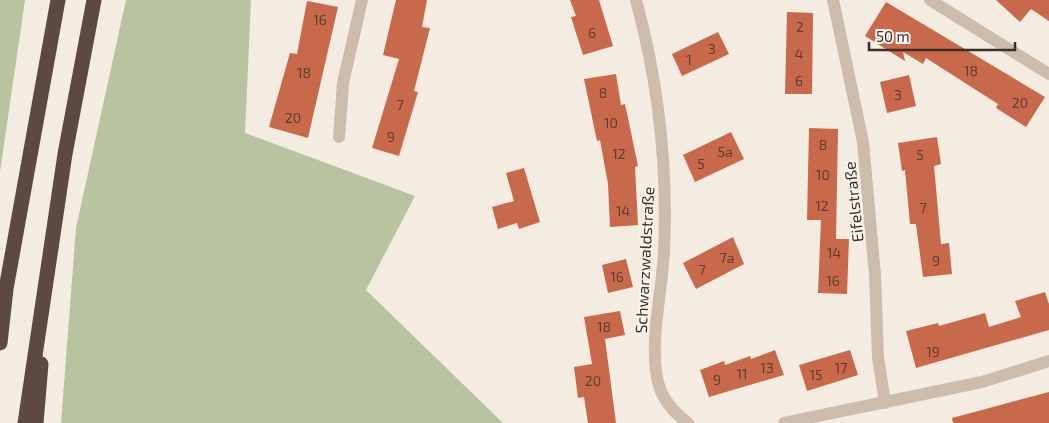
<svg xmlns="http://www.w3.org/2000/svg" width="1049" height="423" font-family="'Exo 2',sans-serif">
	<style>
		.green { fill: #b8c4a0 }
		.building { fill: #c8694b }
		.lines { fill: none; stroke-linecap: round; stroke-linejoin: round }
		.minor { stroke: #cdbbac; stroke-width: 12 }
		.motorway { stroke: #5c4a42; stroke-width: 15 }
		.labels { text-anchor: middle; dominant-baseline: central; stroke-width: 4; stroke-linejoin: round; paint-order: stroke }
		.number-label { font-size: 14px; fill: #5e3e33 }
		.street-label { font-size: 16px; fill: #3b302b; stroke: #fbf5ee }
	</style>
	<rect width="100%" height="100%" fill="#f4ebe1"/>
	<g class="green">
		<path d="M0,0H25L0,172Z"/>
		<path d="M126,0H251L245,133L415,196L366,290L503,423H61L76,228Z"/>
	</g>
	<g class="building">
		<path d="M396,0H427L422,27L430,28L414,91L418,92L399,156L372,148L399,59L383,55Z"/>
		<path d="M570,0H599L613,46L583,55L571,17L576,16Z"/>
		<path d="M996,0H1049V21L1031,9L1020,22Z"/>
		<path d="M307,1L338,7L308,138L269,127L290,53L297,54Z"/>
		<path d="M886,2L1045,97L1026,127L996,108L998,104L926,58L923,64L903,52L905,61L865,36Z"/>
		<path d="M787,12L813,13L812,94H785Z"/>
		<path d="M718,32L729,54L682,76L672,54Z"/>
		<path d="M616,74L621,105L625,104L638,166L635,167L638,225L610,227L608,184L600,140L597,141L584,79Z"/>
		<path d="M909,75L916,106L887,113L880,82Z"/>
		<path d="M809,128L838,129L836,239H849L847,294L818,293L821,220H807Z"/>
		<path d="M731,132L744,159L695,182L683,155Z"/>
		<path d="M937,137L941,164L934,166L941,244L949,243L952,274L923,277L916,224H910L905,170L902,171L898,143Z"/>
		<path d="M524,168L540,222L519,229L517,223L498,229L492,207L514,201L506,173Z"/>
		<path d="M733,237L744,264L696,289L683,263Z"/>
		<path d="M626,259L633,287L608,293L602,265Z"/>
		<path d="M1045,292L1049,304V330L916,368L906,331L938,323L939,326L985,313L989,327L1021,317L1015,301Z"/>
		<path d="M620,311L625,335L605,339L616,423H588L584,397L578,398L574,367L592,364L584,317Z"/>
		<path d="M775,350L784,375L709,397L700,370L724,361L725,365L750,356L751,359Z"/>
		<path d="M850,350L858,375L807,391L799,365Z"/>
		<path d="M1049,392V423H953L952,418Z"/>
	</g>
	<g class="lines">
		<g class="minor">
			<path d="M636,0C658,81 668,168 664,252C662,292 650,338 657,377C660,397 673,412 688,423"/>
			<path d="M833,0L863,142L875,275L878,357L885,403"/>
			<path d="M930,0L1049,74"/>
			<path d="M339,137L343,83L362,0"/>
			<path d="M784,423L982,382L1049,361"/>
		</g>
		<g class="motorway">
			<path d="M0,343L6,289L58,0"/>
			<path d="M25,423L65,154L94,0"/>
			<path d="M36,423L41,364"/>
		</g>
	</g>
	<g class="labels">
		<g class="number-label">
			<text x="320" y="19">16</text>
			<text x="800" y="26">2</text>
			<text x="592" y="32">6</text>
			<text x="712" y="48">3</text>
			<text x="799" y="53">4</text>
			<text x="689" y="59">1</text>
			<text x="971" y="70">18</text>
			<text x="304" y="72">18</text>
			<text x="799" y="80">6</text>
			<text x="603" y="92">8</text>
			<text x="898" y="94">3</text>
			<text x="1020" y="102">20</text>
			<text x="400" y="104">7</text>
			<text x="293" y="117">20</text>
			<text x="611" y="122">10</text>
			<text x="391" y="136">9</text>
			<text x="823" y="144">8</text>
			<text x="725" y="151">5a</text>
			<text x="619" y="153">12</text>
			<text x="920" y="154">5</text>
			<text x="701" y="163">5</text>
			<text x="823" y="174">10</text>
			<text x="822" y="205">12</text>
			<text x="923" y="207">7</text>
			<text x="623" y="210">14</text>
			<text x="834" y="252">14</text>
			<text x="727" y="257">7a</text>
			<text x="936" y="260">9</text>
			<text x="702" y="269">7</text>
			<text x="617" y="276">16</text>
			<text x="833" y="280">16</text>
			<text x="604" y="326">18</text>
			<text x="933" y="351">19</text>
			<text x="767" y="367">13</text>
			<text x="841" y="367">17</text>
			<text x="742" y="373">11</text>
			<text x="816" y="374">15</text>
			<text x="717" y="379">9</text>
			<text x="593" y="380">20</text>
		</g>
		<g class="street-label">
			<text transform="translate(853 202) rotate(-96)">Eifelstraße</text>
			<text transform="translate(644 260) rotate(-87)">Schwarzwaldstraße</text>
		</g>
	</g>
	<path d="M869 42v8h146v-8" fill="none" stroke="#3b302b" stroke-width="2.5"/>
	<text x="876" y="42" font-size="15" fill="#3b302b" stroke="#fbf5ee" stroke-width="4" paint-order="stroke">50 m</text>
</svg>
